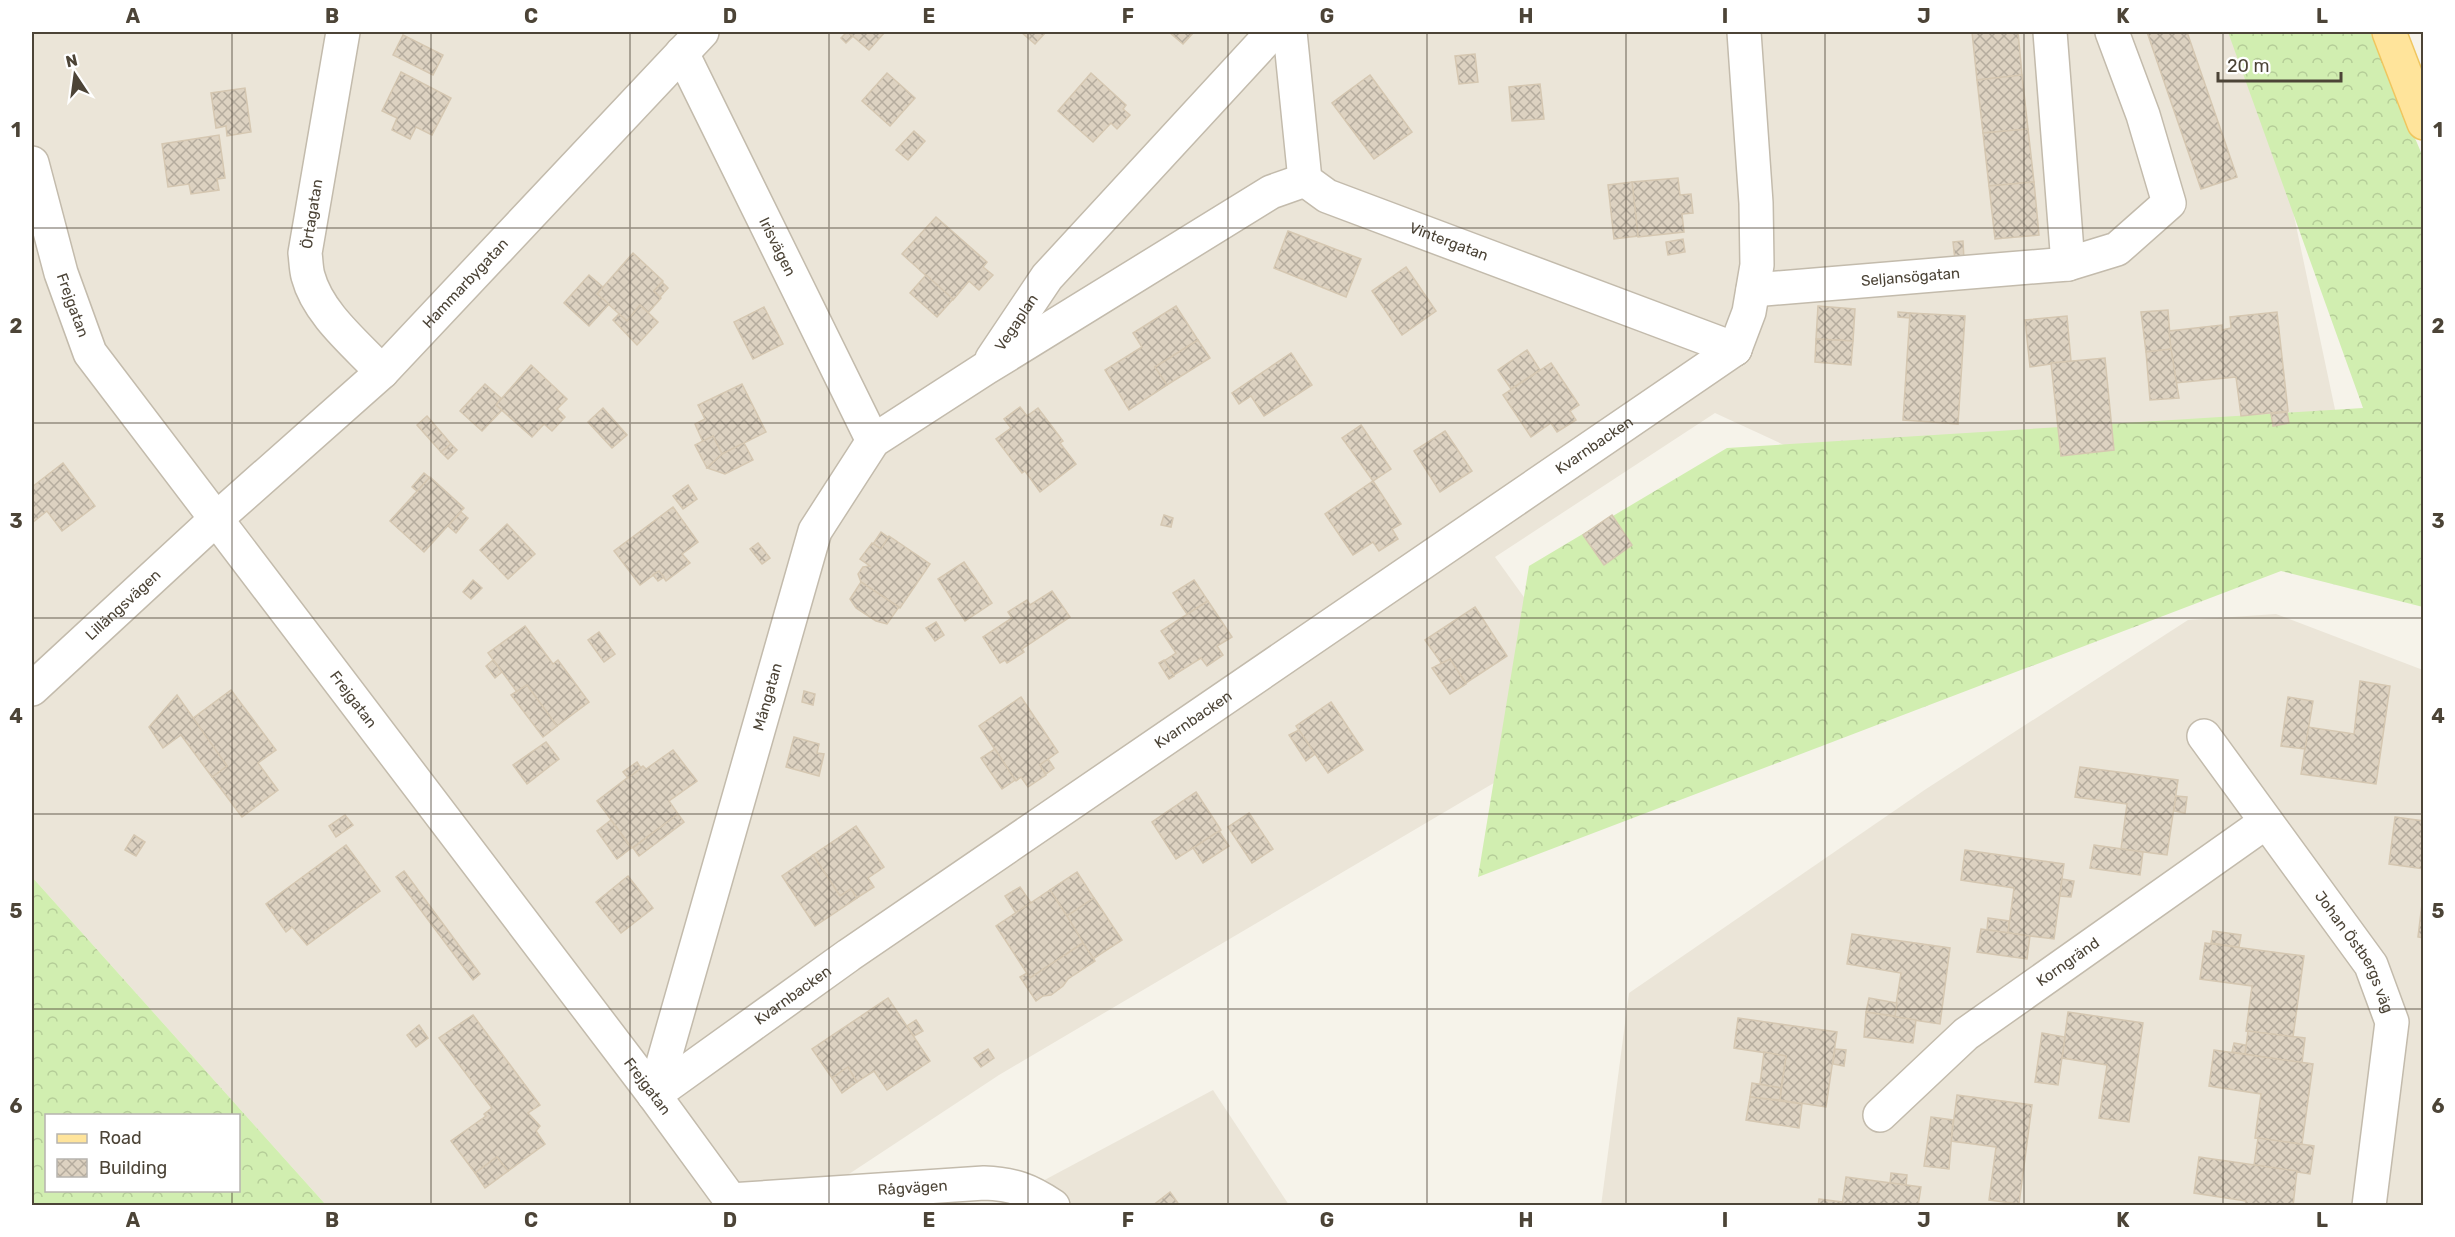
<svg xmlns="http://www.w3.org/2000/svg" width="2455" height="1237" font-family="Rubik,sans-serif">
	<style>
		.residential { fill: #ebe5d8 }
		.forest { fill: url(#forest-crowns); fill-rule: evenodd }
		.building { fill: url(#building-cross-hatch); stroke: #d5c7b1; stroke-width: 1.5 }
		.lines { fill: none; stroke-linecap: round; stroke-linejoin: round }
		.minor-casing { stroke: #c3bbac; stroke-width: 36 }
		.major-casing { stroke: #f0c65f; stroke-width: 36 }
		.minor { stroke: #fff; stroke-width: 33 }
		.major { stroke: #ffe49b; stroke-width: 33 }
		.grid { fill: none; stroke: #4c4437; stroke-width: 1.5; stroke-opacity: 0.55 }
		.labels { text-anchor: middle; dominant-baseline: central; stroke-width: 4.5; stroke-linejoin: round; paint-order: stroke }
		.street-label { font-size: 15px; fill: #4c4437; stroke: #fff }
		.neatline { fill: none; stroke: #4c4437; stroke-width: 2 }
		.grid-label { font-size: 20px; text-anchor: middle; font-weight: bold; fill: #4c4437 }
	</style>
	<defs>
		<pattern id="forest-crowns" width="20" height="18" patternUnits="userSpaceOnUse" patternTransform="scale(1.5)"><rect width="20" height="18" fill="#d1eeb0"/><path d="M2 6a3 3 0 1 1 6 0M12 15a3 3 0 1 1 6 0" fill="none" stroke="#b5cd98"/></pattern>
		<pattern id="building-cross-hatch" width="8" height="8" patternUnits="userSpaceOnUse" patternTransform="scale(1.5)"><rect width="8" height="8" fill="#ddd2c1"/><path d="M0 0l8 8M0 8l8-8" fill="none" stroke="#b5ac9e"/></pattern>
	</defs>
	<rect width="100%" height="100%" fill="#f6f3ea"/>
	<g class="residential">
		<path d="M32,32H2255L2347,466L1996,543L1715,413L1495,557L1609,715L999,1075L802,1205H326L32,877Z"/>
		<path d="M2276,614L2423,670V1205L1601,1206L1629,993L1926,789L2188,620Z"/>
		<path d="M1213,1090L1289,1205L996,1206Z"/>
	</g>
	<g class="forest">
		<path d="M2228,32H2370L2423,157V607L2281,571L1478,877L1529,566L1727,448L2363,408Z"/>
		<path d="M32,877L326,1205H32ZM46,1116H238V1190H46Z"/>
	</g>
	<g class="building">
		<path d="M847,32L853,36L846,43L841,38Z"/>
		<path d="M848,32H885L869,50Z"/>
		<path d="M1021,32H1046L1035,44Z"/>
		<path d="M1169,32H1194L1183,44Z"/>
		<path d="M1972,32H2018L2022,75L1977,80Z"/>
		<path d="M2147,32H2187L2237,177L2201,189Z"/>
		<path d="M403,35L443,55L433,75L393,55Z"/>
		<path d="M1475,54L1478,82L1459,84L1455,56Z"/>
		<path d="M401,72L451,98L432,135L416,127L410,139L392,130L397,118L382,111Z"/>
		<path d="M887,73L915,98L890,126L862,101Z"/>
		<path d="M1091,73L1126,105L1123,109L1130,115L1117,129L1111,123L1093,142L1058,111Z"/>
		<path d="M1370,75L1412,132L1374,159L1332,103Z"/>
		<path d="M2022,75L2028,129L1983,133L1977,80Z"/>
		<path d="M1540,84L1544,119L1512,121L1509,87Z"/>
		<path d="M245,88L251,132L227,136L226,126L216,128L211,93Z"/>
		<path d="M2028,129L2034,182L1989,186L1983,133Z"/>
		<path d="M914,131L925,141L908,160L896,150Z"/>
		<path d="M219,135L225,178L217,179L219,190L191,194L189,184L168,187L162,144Z"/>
		<path d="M1678,178L1680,195L1691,194L1693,213L1682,214L1684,232L1638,237L1632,182Z"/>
		<path d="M1632,182L1638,236L1614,239L1608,185Z"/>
		<path d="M2034,182L2039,235L1995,239L1989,186Z"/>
		<path d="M936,217L987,262L983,267L993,275L979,290L969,281L953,300L902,254Z"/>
		<path d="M1288,231L1361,259L1346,297L1274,268Z"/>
		<path d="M1683,239L1685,252L1668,255L1666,242Z"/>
		<path d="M1963,241L1964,260H1955L1953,242Z"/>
		<path d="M633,253L663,281L654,291L661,298L648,313L640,305L627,321L597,294Z"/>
		<path d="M1406,267L1436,311L1402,335L1372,291Z"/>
		<path d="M589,275L603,287L597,294L609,304L589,326L564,303Z"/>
		<path d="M926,275L953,299L937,317L910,293Z"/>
		<path d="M662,282L668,288L660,297L654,291Z"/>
		<path d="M640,305L658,322L637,345L613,320L619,314L627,321Z"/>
		<path d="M1176,306L1198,340L1155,367L1167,385L1129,410L1105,370L1142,347L1133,333Z"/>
		<path d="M1818,306L1855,309L1853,341L1816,339Z"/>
		<path d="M764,307L783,344L753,359L734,322Z"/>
		<path d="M2168,310L2171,349L2146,352L2141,312Z"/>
		<path d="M1898,312L1910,313V318L1898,317Z"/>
		<path d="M2277,312L2288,411L2241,416L2236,377L2175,383L2169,331L2222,325V330L2231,328L2230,317Z"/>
		<path d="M1910,313L1965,316L1958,424L1903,420Z"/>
		<path d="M2067,316L2071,361L2030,367L2025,320Z"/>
		<path d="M1816,339L1853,341L1851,365L1815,362Z"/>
		<path d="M1198,340L1210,358L1167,385L1155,367Z"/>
		<path d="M2171,349L2179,398L2150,400L2146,352Z"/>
		<path d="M1527,350L1540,370L1511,389L1498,370Z"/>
		<path d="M1291,353L1312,385L1264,416L1251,396L1239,404L1232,393Z"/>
		<path d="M2105,358L2114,450L2061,456L2051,363Z"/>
		<path d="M1551,363L1579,405L1570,411L1576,420L1557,432L1551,423L1531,437L1503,395Z"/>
		<path d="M531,365L567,399L557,409L565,417L552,431L544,424L532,437L496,405Z"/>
		<path d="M485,384L501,398L496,405L502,410L482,431L460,411Z"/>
		<path d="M742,384L766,432L722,454L713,436L703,442L695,424L705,419L698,405Z"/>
		<path d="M1020,407L1027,416L1038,408L1063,441L1060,443L1076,464L1040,492L1025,471L1022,473L996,439L1011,428L1004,419Z"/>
		<path d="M603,408L627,435L612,448L588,422Z"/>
		<path d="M2287,412L2289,423L2273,426L2271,414Z"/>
		<path d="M427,416L451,444L441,452L417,425Z"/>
		<path d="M1361,425L1391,469L1373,481L1342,438Z"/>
		<path d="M1445,431L1472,471L1440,492L1414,451Z"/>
		<path d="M713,436L722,454L707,468L695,445Z"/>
		<path d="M744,443L753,460L725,474L707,468L722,454Z"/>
		<path d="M451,444L457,450L448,459L441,452Z"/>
		<path d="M63,463L95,506L62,531L47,511L32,523V487Z"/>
		<path d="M424,473L430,478L417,491L412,487Z"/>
		<path d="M430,477L464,508L424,552L390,521Z"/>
		<path d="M1373,481L1401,524L1392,529L1398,539L1379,551L1373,542L1353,555L1325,514Z"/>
		<path d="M688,485L697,499L683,509L673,496Z"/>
		<path d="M673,507L698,542L682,554L690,563L666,581L659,571L640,585L614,551Z"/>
		<path d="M461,512L468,518L456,533L448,526Z"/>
		<path d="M1164,515L1173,518L1171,527L1161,525Z"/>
		<path d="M1612,515L1632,545L1604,565L1583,535Z"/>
		<path d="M507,524L535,554L508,579L480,550Z"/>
		<path d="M881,532L889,538L881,549L873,544Z"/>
		<path d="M889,536L930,564L900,608L861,582L858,574L863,567L870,566L860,559L872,543L881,549Z"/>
		<path d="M758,543L770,558L762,564L750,549Z"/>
		<path d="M964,562L992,603L965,621L938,579Z"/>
		<path d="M659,571L664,577L658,581L653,575Z"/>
		<path d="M473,580L482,588L471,599L463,592Z"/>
		<path d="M1194,580L1208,601L1187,614L1173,593Z"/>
		<path d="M861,582L899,607L887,624L876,621L856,608L850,599Z"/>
		<path d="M1052,591L1070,617L1022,649L1024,652L1007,663L1005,660L1000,663L983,637L1012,618L1008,612L1027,600L1030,605Z"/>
		<path d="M1208,601L1232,637L1217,646L1223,655L1207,666L1201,658L1174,675L1164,661L1176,653L1161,631Z"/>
		<path d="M1475,607L1507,656L1466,683L1450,659L1442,664L1425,640Z"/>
		<path d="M936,622L944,635L935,641L926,628Z"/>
		<path d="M525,626L553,664L558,660L589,702L557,726L527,685L517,692L488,653Z"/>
		<path d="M599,632L615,654L604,662L588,640Z"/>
		<path d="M1450,659L1466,684L1450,694L1432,668Z"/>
		<path d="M493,660L502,672L495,678L486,666Z"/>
		<path d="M1164,660L1174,676L1169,679L1159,663Z"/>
		<path d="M2360,681L2390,686L2376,784L2301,774L2308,727L2354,734Z"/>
		<path d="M527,685L557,726L543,737L511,695Z"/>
		<path d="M231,690L276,750L258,763L278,790L242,817L212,777L227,766L192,719Z"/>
		<path d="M804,691L815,694L813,705L802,702Z"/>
		<path d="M177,695L227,766L212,777L181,735L163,748L149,727Z"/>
		<path d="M1021,697L1058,752L1040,765L1046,775L1028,787L1021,777L1016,781L979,726Z"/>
		<path d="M2288,697L2313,701L2305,749L2281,746Z"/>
		<path d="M1331,702L1363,750L1328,773L1296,726Z"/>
		<path d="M1299,730L1315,754L1306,761L1289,735Z"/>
		<path d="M794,737L819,744L817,753L824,754L819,776L786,767Z"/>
		<path d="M546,742L559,759L527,784L513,765Z"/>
		<path d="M995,749L1015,780L1002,789L981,758Z"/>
		<path d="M673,750L697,781L669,801L678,814L632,848L597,801L643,766L646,769Z"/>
		<path d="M1048,759L1054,768L1046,774L1040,765Z"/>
		<path d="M637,762L641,768L628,778L623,772Z"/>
		<path d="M2080,767L2178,780L2167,855L2121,849L2127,804L2075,797Z"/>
		<path d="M1196,792L1221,830L1176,859L1152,822Z"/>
		<path d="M2176,796L2187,797L2185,813L2174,811Z"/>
		<path d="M1249,813L1273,849L1252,863L1228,827Z"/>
		<path d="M678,814L684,822L639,856L633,848Z"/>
		<path d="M345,815L353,825L336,837L329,826Z"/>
		<path d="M2395,817L2424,821V869L2389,864Z"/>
		<path d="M611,820L631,848L617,859L597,831Z"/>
		<path d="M856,826L884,867L868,878L874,887L857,898L851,889L840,896L813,855Z"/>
		<path d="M1219,831L1229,846L1203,863L1193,848Z"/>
		<path d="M134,835L145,842L136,856L125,850Z"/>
		<path d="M346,845L380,891L307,945L292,927L286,932L266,904Z"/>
		<path d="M2094,845L2143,852L2140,875L2090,868Z"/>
		<path d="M1965,850L2064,864L2054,939L2008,933L2014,888L1961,880Z"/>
		<path d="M813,855L840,896L851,889L857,898L815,926L782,876Z"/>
		<path d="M404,871L480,974L473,980L396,877Z"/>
		<path d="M1077,872L1094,898L1067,916L1050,890Z"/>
		<path d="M628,876L653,908L621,933L596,902Z"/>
		<path d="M2062,879L2074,881L2071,897L2060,896Z"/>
		<path d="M1020,887L1031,903L1016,913L1005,896Z"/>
		<path d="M1050,890L1084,942L1030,978L996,926Z"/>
		<path d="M1094,898L1122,940L1093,959L1067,916Z"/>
		<path d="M2422,904H2424V938L2418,937Z"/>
		<path d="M1988,918L2009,921L2008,933L1987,930Z"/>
		<path d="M1981,929L2030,936L2027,959L1977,952Z"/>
		<path d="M2213,931L2241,935L2239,947L2211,943Z"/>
		<path d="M1852,934L1950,948L1940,1024L1894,1017L1901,973L1847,964Z"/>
		<path d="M1083,943L1095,961L1068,979L1063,986L1051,995L1043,996L1036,1001L1020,977L1027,973L1030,978Z"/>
		<path d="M2205,943L2304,956L2293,1037L2246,1031L2252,986L2200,979Z"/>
		<path d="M888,998L930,1061L887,1090L874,1071L857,1082L848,1067L832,1078L812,1049Z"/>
		<path d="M1869,998L1897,1003L1895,1016L1866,1012Z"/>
		<path d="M1866,1012L1916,1020L1913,1043L1864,1037Z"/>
		<path d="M2068,1012L2143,1023L2129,1122L2099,1118L2107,1065L2062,1058Z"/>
		<path d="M473,1015L540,1105L528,1113L540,1126L536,1131L545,1144L508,1171L497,1157L475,1173L451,1141L486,1116L484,1114L492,1108L439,1038Z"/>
		<path d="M1738,1018L1837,1032L1826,1107L1780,1100L1786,1056L1734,1048Z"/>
		<path d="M916,1020L923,1031L914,1036L907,1026Z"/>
		<path d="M419,1025L428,1038L416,1047L407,1035Z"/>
		<path d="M2248,1031L2305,1038L2302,1063L2245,1054Z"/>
		<path d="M2042,1033L2065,1037L2058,1085L2035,1082Z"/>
		<path d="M2234,1043L2246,1045L2245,1054L2232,1052Z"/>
		<path d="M988,1049L994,1058L981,1067L974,1058Z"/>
		<path d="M1835,1049L1846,1050L1844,1066L1833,1064Z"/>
		<path d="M2214,1050L2313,1064L2302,1144L2255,1138L2261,1094L2209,1086Z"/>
		<path d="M1764,1052L1786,1056L1781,1088L1760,1084Z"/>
		<path d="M848,1067L857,1082L842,1093L832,1078Z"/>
		<path d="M1752,1083L1781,1088L1780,1100L1750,1097Z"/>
		<path d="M1957,1095L2032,1105L2019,1204L1989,1200L1996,1147L1951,1141Z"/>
		<path d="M1750,1097L1802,1104L1799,1128L1746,1120Z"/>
		<path d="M1931,1117L1953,1120L1949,1169L1924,1166Z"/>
		<path d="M2258,1138L2314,1146L2310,1174L2254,1165Z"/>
		<path d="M497,1157L508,1171L485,1188L475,1173Z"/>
		<path d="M2199,1157L2297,1171L2293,1206H2245L2246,1201L2194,1193Z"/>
		<path d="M1891,1173L1907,1175L1906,1186L1890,1183Z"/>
		<path d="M1846,1177L1921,1187L1918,1206H1842Z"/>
		<path d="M1170,1192L1180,1206H1152Z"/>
		<path d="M1819,1199L1842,1202V1206H1818Z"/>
	</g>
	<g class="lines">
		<g class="minor-casing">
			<g id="minor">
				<path d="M343,32L305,253C306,260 306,269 308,276C318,314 356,344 382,372"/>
				<path id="s1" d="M1290,32L1305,180L1327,196L1735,349"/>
				<path d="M2050,32L2068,264"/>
				<path id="s2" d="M682,53L873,441"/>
				<path id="s3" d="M32,163L61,273L90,353L654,1095L735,1206"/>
				<path id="s4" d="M1753,290L2068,264L2117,249L2169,203L2143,115L2112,32"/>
				<path d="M1735,349L1749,312L1757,265L1756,203L1744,32"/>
				<path id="s5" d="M992,359L1047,277L1273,32"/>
				<path id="s6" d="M32,689L215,520L382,372L702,32"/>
				<path id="s7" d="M2204,736L2371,965L2392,1022L2369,1206"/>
				<path id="s8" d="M654,1095L849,955L1735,349"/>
				<path id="s9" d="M654,1095L815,531L873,441L986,368L1271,192L1305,180"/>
				<path id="s10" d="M1880,1115L1966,1034L2266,822"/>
				<path id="s11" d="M730,1200L984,1183C1013,1184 1029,1190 1053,1206"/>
			</g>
		</g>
		<g class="major-casing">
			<path id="major" d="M2389,32L2424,123"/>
		</g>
		<use href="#minor" class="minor"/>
		<use href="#major" class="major"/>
	</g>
	<path class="grid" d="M232,32V1116M431,32V1206M630,32V1206M829,32V1206M1028,32V1206M1228,32V1206M1427,32V1206M1626,32V1206M1825,32V1206M2024,32V1206M2223,32V1206M32,228H2424M32,423H2424M32,618H2424M32,814H2424M32,1009H2424M232,1190V1206"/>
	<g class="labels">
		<g class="street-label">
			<text transform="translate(312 214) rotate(-81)">Örtagatan</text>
			<text stroke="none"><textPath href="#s1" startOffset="306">Vintergatan</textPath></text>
			<text stroke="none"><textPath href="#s2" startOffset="216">Irisvägen</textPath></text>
			<text stroke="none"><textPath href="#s4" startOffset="158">Seljansögatan</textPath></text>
			<text stroke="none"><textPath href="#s6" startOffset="594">Hammarbygatan</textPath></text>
			<text stroke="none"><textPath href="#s3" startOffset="148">Frejgatan</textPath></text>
			<text stroke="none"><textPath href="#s5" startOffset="44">Vegaplan</textPath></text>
			<text stroke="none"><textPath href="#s8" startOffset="1143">Kvarnbacken</textPath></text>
			<text stroke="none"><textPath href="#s6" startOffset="124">Lillängsvägen</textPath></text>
			<text stroke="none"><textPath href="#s9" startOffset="414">Mångatan</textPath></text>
			<text stroke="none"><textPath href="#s3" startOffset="634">Frejgatan</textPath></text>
			<text stroke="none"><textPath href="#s8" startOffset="657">Kvarnbacken</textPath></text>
			<text stroke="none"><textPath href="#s7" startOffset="264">Johan Östbergs väg</textPath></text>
			<text stroke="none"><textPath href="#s10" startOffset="243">Korngränd</textPath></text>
			<text stroke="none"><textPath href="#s8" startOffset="171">Kvarnbacken</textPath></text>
			<text stroke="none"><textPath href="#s3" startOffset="1120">Frejgatan</textPath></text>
			<text stroke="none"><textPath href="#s11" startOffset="183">Rågvägen</textPath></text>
		</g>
	</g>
	<rect width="2455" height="1237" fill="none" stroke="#ffffff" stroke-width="66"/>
	<rect x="45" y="1114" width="195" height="78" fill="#ffffff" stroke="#b7b4af" stroke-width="1.5"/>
	<rect x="57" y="1134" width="30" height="9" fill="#ffe49b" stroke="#b7b4af" stroke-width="1.5"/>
	<text x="99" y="1144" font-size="18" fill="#4c4437">Road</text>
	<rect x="57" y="1159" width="30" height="18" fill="url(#building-cross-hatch)" stroke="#b7b4af" stroke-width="1.5"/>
	<text x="99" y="1174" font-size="18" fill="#4c4437">Building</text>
	<g transform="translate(75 75) rotate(347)" stroke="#ffffff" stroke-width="4.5" paint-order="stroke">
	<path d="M0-4.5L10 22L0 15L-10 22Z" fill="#4c4437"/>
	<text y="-9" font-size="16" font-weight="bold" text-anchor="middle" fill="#4c4437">N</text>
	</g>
	<path d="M2218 72v9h123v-9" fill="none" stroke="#4c4437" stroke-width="3"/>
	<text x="2227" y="72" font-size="18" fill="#4c4437" stroke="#ffffff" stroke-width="4.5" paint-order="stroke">20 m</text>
	<rect x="33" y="33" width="2389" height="1171" class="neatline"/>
	<g class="grid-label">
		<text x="133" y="23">A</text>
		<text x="332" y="23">B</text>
		<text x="531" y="23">C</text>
		<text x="730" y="23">D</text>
		<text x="929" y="23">E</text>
		<text x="1128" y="23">F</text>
		<text x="1327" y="23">G</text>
		<text x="1526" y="23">H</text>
		<text x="1725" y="23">I</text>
		<text x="1924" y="23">J</text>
		<text x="2123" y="23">K</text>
		<text x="2322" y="23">L</text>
		<text x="16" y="137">1</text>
		<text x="2438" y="137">1</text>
		<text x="16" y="333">2</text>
		<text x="2438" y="333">2</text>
		<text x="16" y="528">3</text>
		<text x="2438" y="528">3</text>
		<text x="16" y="723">4</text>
		<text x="2438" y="723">4</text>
		<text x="16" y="918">5</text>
		<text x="2438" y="918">5</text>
		<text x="16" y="1113">6</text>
		<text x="2438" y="1113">6</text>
		<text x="133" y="1227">A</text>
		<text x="332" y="1227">B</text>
		<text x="531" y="1227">C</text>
		<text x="730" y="1227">D</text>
		<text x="929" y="1227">E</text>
		<text x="1128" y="1227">F</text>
		<text x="1327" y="1227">G</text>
		<text x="1526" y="1227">H</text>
		<text x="1725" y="1227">I</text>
		<text x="1924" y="1227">J</text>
		<text x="2123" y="1227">K</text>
		<text x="2322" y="1227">L</text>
	</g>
</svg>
